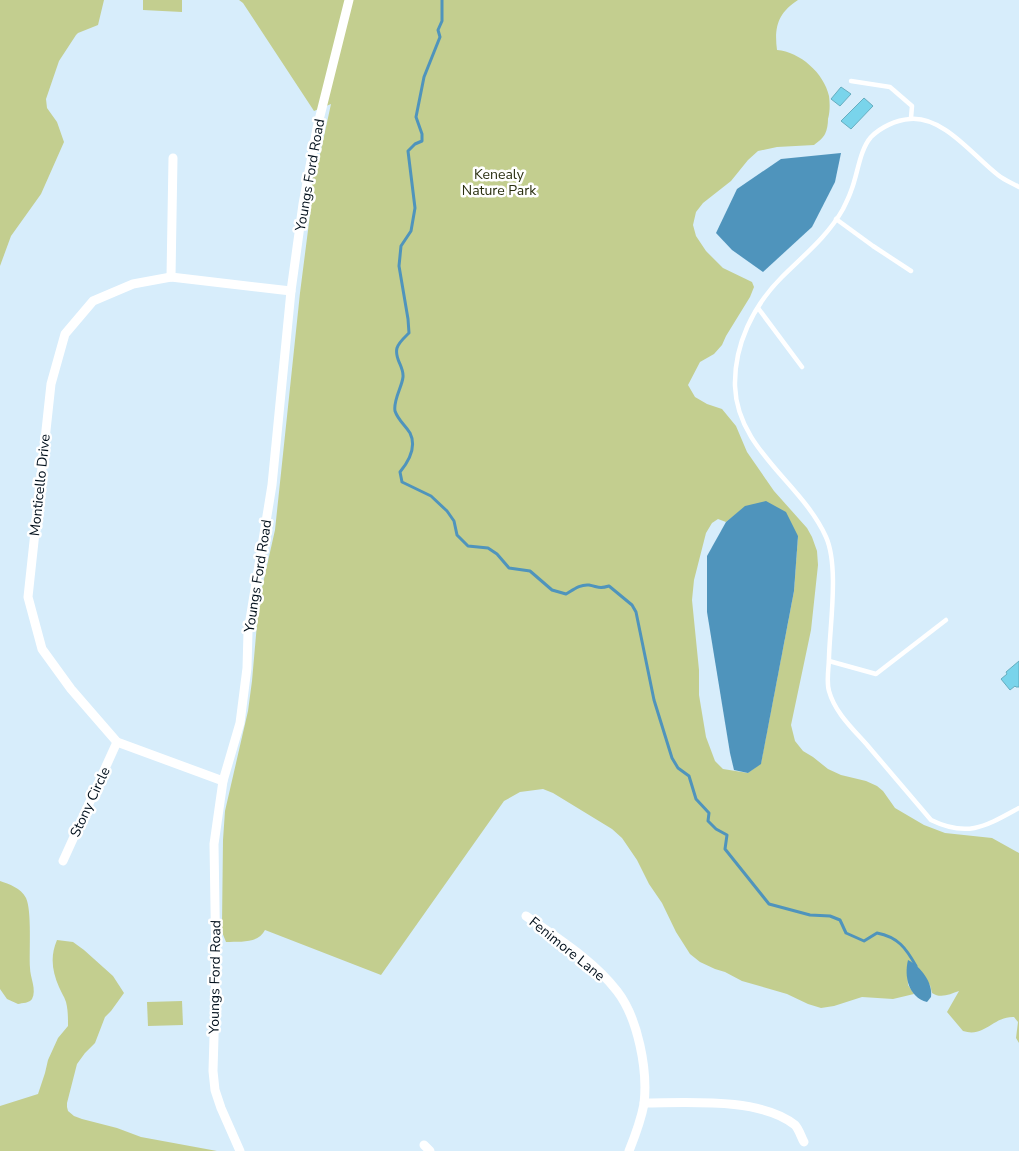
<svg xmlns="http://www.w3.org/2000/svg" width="1019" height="1151" font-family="'Nunito Sans',sans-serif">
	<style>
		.green { fill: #c3ce8f; fill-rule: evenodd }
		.water { fill: #4f94bc }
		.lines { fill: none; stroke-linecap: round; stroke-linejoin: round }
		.stream { stroke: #4f94bc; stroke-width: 3 }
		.building { fill: #79d4eb; stroke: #67adbf }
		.lane { stroke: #fff; stroke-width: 4.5 }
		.street { stroke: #fff; stroke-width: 9 }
		.labels { text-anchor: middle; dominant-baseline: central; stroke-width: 5; stroke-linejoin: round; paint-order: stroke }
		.park-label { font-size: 14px; fill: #2a2f10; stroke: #fff }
		.street-label { font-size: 14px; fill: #000f1b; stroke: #fff }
	</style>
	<rect width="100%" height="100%" fill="#d7edfb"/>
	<g class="green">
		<path d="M0,0H104L98,25L78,33L76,35L59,61L46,99L47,108L57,122L64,142L41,194L11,236L0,266Z"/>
		<path d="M143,0H182V12L143,10Z"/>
		<path d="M239,0H798C778,13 774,27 777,50C800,52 824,73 829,96C830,104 830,112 828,119C828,124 827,130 825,134C823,138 818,142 814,145L777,147L758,151L748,160L731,181L703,203L696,212L693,225L696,236L706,251L723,268L752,282L754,287L750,297L726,336L722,345L714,354L700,362L688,385L695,397L707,404L722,409L736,426L747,452L774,491L807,528L812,537L817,551L818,565L811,630L791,725L795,741L803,751L813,757L828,769L841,775L866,781L877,786L883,791L895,808L924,825L945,833L992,838L1019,853V1043L1016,1038L1018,1022L1014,1017C993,1016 985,1038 963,1031L947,1012L959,991C950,994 941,999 932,993L930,985L907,965L908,985L914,994L893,999L862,997L834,1006L821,1008L808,1004L787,994L742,981L725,972L715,969L700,962L690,954L676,932L662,903L649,884L637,860L622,838L612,829L553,793L543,789L520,792L504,801L381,975L265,930C258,944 240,941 226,942L222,932V924L223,840L225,811L248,711L252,681L259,601L275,530L300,293L312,199V179L316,173L331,104L314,111L243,3ZM745,507L798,536L794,591L761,763L748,773L723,769L715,761L706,737L699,695V670L692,600L694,580L706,533L712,523L718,519L726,522Z"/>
		<path d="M0,881C9,884 21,888 26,898C32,911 29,951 30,968C30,977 37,990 32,999C30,1003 22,1003 18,1004L7,999L0,989Z"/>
		<path d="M57,940L73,942L84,950L113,976L124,993L111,1011L105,1017L95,1043L85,1053L77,1064L67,1103V1107L68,1111L74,1116L82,1119L117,1128L141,1137L217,1151H0V1106L38,1094L45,1073L48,1060L58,1038L68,1026C68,1017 68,1010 66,1002C64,996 61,992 59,987C52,971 50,956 57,940Z"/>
		<path d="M182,1001L183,1025L148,1026L147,1002Z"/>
	</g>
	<g class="water">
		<path d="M841,153L835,182L812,227L763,272L732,250L716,233L737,189L781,159Z"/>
		<path d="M766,501L786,512L798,536L794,591L761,764L748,773L734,770L730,753L707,612V556L726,522L745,506Z"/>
		<path d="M908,960C920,966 933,982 931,997L927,1002C908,997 904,976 908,960Z"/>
	</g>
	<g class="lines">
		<path class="stream" d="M442,0V21L438,30L440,37L424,77L416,117L422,134V141L415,144L408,151L415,208L411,231L401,246L399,266L408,319L409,333C405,337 399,342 397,348C394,359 404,366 403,377C402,387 393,400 395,411C398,420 405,425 410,433C417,447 409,461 400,472L402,482L431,496L447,511L454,521L457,535L468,546L488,548L497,554L509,568L530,571L552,590L566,594C573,590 580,584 589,585C599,587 599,589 609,586L632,605L636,612L654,700L672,758L678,768L689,776L696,799L709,813L708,821L716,829L727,835L725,849L769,904L810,915L830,916L840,920L846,933L864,941L877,933C898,937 906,948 916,966"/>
	</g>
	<g class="building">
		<path d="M841,87L851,94L840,106L831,99Z"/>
		<path d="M864,98L873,106L851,129L841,121Z"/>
		<path d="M1019,661V687H1016L1015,686L1010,690L1001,679L1007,674L1006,672Z"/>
	</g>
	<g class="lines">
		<g class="lane">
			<path d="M851,81L890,87L912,106L911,118"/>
			<path d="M1019,187C1012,183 1004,180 998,175C974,157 944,116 910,119C896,120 881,127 871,137C859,151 858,174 851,191C849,197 846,203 843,209C828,236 803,256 782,277C753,306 734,345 735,386C737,450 802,483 826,537C839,566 830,624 829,657C829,668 826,681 829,691C835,713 854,730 868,746C889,771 910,795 931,820C968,838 986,826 1019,808"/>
			<path d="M836,219L873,246L911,271"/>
			<path d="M758,308L802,367"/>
			<path d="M829,661L876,674L946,620"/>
		</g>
		<g class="street">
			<path d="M171,277L173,158"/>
			<path d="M223,781L117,742L71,689L42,649L28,597L51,384L65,334L93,301L133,284L171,277L291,291"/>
			<path d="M63,861L117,742"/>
			<path d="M526,916C557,938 593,960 617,991C638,1018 648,1070 644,1104C641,1120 635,1136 629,1151"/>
			<path d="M644,1103C686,1103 761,1097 795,1125C799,1129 801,1137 804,1142"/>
			<path d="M424,1145L430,1151"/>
			<path d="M240,1151L221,1108L215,1090L213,1071L216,969L214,844L223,781L240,723L247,668L248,632L272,485L291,291L303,204L317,128L349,0"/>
		</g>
	</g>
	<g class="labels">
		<g class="park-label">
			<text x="499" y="174">Kenealy<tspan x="499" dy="16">Nature Park</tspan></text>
		</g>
		<g class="street-label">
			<text transform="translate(310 175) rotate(-80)">Youngs Ford Road</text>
			<text transform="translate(40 485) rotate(-84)">Monticello Drive</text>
			<text transform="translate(258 576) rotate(-81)">Youngs Ford Road</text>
			<text transform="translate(90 802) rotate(-65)">Stony Circle</text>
			<text transform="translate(567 949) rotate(39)">Fenimore Lane</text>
			<text transform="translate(215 977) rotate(-89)">Youngs Ford Road</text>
		</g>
	</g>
</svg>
